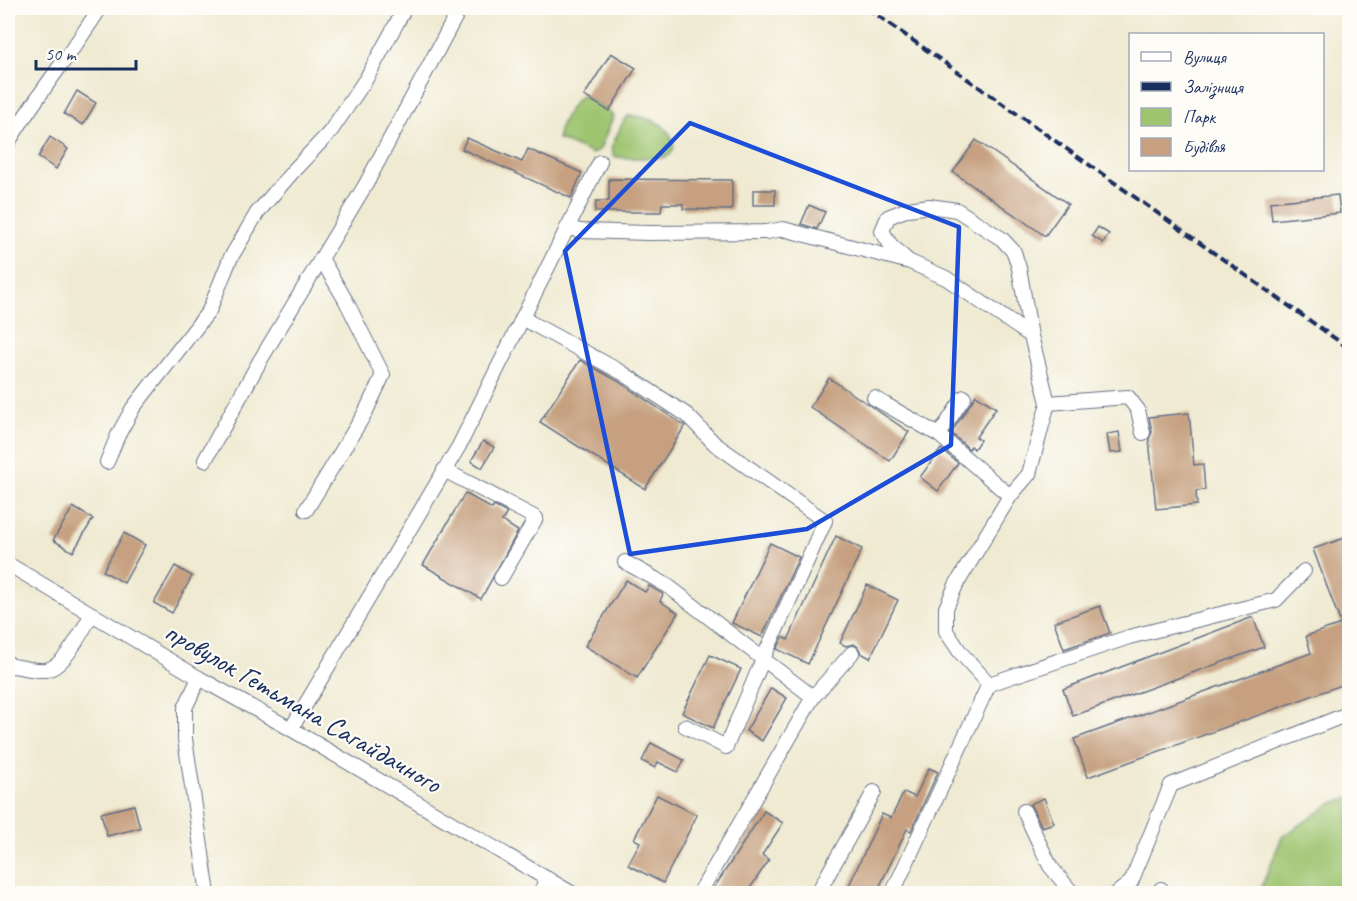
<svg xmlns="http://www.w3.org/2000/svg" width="1357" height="901" font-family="Caveat,sans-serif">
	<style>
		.green { fill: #9ec46f; stroke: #5c7a66; stroke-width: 1.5 }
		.building { fill: #c6a080 }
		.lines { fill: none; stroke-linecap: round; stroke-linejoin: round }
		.minor-casing { stroke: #657086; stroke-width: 16 }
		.minor { stroke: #fff; stroke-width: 14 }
		.rail { stroke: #1b2f5e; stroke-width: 4; stroke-dasharray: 9 4.5; stroke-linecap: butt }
		.marked { fill: none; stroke: #1d4ed8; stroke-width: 4.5; stroke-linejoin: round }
		.labels { text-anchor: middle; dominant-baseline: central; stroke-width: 4.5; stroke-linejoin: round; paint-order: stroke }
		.street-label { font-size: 28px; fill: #1b2f5e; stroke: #fdfcf7 }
	</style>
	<rect width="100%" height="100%" fill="#fdfcf7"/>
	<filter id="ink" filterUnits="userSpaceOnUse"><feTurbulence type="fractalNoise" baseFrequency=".0167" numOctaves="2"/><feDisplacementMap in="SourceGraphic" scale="12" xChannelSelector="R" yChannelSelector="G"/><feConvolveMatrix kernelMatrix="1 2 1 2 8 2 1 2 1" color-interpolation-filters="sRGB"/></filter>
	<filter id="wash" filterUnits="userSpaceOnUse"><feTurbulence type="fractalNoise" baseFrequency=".008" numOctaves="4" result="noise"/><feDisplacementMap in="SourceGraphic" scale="24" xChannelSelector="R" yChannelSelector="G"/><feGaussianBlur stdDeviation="1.35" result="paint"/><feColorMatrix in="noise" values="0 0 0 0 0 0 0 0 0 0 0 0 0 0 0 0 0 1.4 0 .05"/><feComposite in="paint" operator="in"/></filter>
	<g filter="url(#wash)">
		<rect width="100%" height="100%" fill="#efead1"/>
		<g class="green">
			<path d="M582,95L609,111L613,117L600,149L593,154L558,139C557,126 572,103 582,95Z"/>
			<path d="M628,116C638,115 651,119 660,124C670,130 682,152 665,157C658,159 649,157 642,158C633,158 623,159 614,156L611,148L624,120Z"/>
			<path d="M1349,797V893H1259L1282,837L1331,804Z"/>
		</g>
		<g id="blocks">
			<g class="building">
				<path d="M611,53L636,68L609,111L584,96Z"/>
				<path d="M77,91L96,103L83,125L64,114Z"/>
				<path d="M50,137L68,149L56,169L38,157Z"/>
				<path d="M467,138L522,162L528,149L582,173L571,198L462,149Z"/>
				<path d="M976,140L1068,204L1045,236L953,172Z"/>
				<path d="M609,179L732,180V210L683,209V204H662L661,212H595L596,201H609Z"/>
				<rect x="753" y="190" width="22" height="15"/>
				<path d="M1338,195L1340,213L1272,220L1270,202Z"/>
				<path d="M809,205L825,212L817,229L801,224Z"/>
				<path d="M1098,227L1109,234L1103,243L1092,236Z"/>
				<path d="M580,360L616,380L685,426L645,489L540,422Z"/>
				<path d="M829,378L909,432L890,461L810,407Z"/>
				<path d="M976,395L996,408L976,437L980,440L974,449L971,446L969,449L951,433Z"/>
				<path d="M1189,413L1194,465L1203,464L1205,490L1196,491L1197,505L1156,509L1149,439L1152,432L1149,417Z"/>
				<path d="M1119,432L1122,452L1110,453L1107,434Z"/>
				<path d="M483,441L494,447L482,468L471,461Z"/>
				<path d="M941,449L958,463L938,491L920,477Z"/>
				<path d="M465,493L492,509L494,506L507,513L502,521L518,531L481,599L423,565Z"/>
				<path d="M73,507L93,519L73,552L53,540Z"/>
				<path d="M124,533L145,545L124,583L103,571Z"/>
				<path d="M836,536L862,549L808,664L777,649L783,637L788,640Z"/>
				<path d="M1350,536V682L1088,777L1074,739L1311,653L1306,636L1341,624L1313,549Z"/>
				<path d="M770,543L799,557L762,637L732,623Z"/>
				<path d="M175,566L192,576L172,613L154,603Z"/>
				<path d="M626,580L645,592L649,586L663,594L660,601L678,613L637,678L585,646Z"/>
				<path d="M867,585L898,600L870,658L861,653L858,647L854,644L846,646L840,643Z"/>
				<path d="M1100,606L1110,633L1064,649L1054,622Z"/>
				<path d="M1253,617L1264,647L1073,716L1063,689Z"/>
				<path d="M710,655L741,669L713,728L682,713Z"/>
				<path d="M771,688L787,698L762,741L746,731Z"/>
				<path d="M651,743L684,760L678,772L658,762L655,768L642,761Z"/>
				<path d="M929,768L938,772L911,831L907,829L876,894H845L882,814L891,818L904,792L915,797Z"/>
				<path d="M657,795L697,815L663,883L628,865L640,842L634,839Z"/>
				<path d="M1044,798L1054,823L1042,827L1030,804Z"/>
				<path d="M134,805L140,828L107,836L101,813Z"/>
				<path d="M764,811L783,823L762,855L769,860L746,894H710Z"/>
			</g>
		</g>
	</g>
	<g filter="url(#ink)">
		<use href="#blocks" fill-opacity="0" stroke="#657086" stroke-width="1.5"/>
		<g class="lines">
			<g class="minor-casing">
				<g id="minor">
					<path d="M8,143C36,96 71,54 100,8"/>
					<path d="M567,228L581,231L649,233L767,232L783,229L910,262L946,278L1031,336L1048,403L1029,474L1010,496L956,585L946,608V631L960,652L989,684"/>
					<path d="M908,261L890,244L882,231L888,217L908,209L929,206L957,210L1002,239L1014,252L1019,268L1031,336"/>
					<path d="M522,318L621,372L687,415L715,444L825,521L763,659L813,697"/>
					<path d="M874,398L939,435L1010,496"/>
					<path d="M1048,403L1128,397L1138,410L1143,433"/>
					<path d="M939,435L964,397"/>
					<path d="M205,460L261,359L366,184L460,8"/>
					<path d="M107,462L118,435L133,408L209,311L230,259L257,213L295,169L330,132L366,79L405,8"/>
					<path d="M444,470L536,518L501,578"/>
					<path d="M306,510L365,413L383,375L346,301L322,260"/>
					<path d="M625,562L668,586L763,659L726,747L685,726"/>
					<path d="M8,564L199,678L291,729L573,894"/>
					<path d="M8,663L12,666C22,667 35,671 45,670C65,668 82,630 92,614"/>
					<path d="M199,678L185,708V739L208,894"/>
					<path d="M291,729L459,446L600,162"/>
					<path d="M1024,811L1050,866L1073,894"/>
					<path d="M539,894L548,879"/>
					<path d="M699,894L813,697L852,653"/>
					<path d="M817,894L874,792"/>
					<path d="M892,894L989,684L1129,637L1276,600L1304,571"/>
					<path d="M1116,894L1131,882L1171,785L1350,713"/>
					<path d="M1157,894L1161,889"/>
				</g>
			</g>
			<use href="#minor" class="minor"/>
			<path class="rail" d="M867,8L1350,349"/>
		</g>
	</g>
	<path class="marked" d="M690,123L959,227L951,445L807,529L630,554L565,251Z"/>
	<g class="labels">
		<g class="street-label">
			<text transform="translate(303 707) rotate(30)">провулок Гетьмана Сагайдачного</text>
		</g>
	</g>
	<rect width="1357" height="901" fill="none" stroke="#fdfcf7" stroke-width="30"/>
	<rect x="1129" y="33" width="195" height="138" fill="#fdfcf7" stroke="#a3aaba" stroke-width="1.5"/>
	<rect x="1141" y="52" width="30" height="9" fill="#ffffff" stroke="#a3aaba" stroke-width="1.5"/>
	<text x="1183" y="63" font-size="18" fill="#1b2f5e">Вулиця</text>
	<rect x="1141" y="82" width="30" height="9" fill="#1b2f5e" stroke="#a3aaba" stroke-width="1.5"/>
	<text x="1183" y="93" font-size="18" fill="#1b2f5e">Залізниця</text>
	<rect x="1141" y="108" width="30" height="18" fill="#9ec46f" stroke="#a3aaba" stroke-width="1.5"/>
	<text x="1183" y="123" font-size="18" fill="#1b2f5e">Парк</text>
	<rect x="1141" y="138" width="30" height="18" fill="#c6a080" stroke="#a3aaba" stroke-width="1.5"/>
	<text x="1183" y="153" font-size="18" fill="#1b2f5e">Будівля</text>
	<path d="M36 60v9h100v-9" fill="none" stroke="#1b2f5e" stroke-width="3"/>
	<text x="45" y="60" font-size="18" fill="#1b2f5e" stroke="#fdfcf7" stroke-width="4.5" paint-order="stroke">50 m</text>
</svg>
